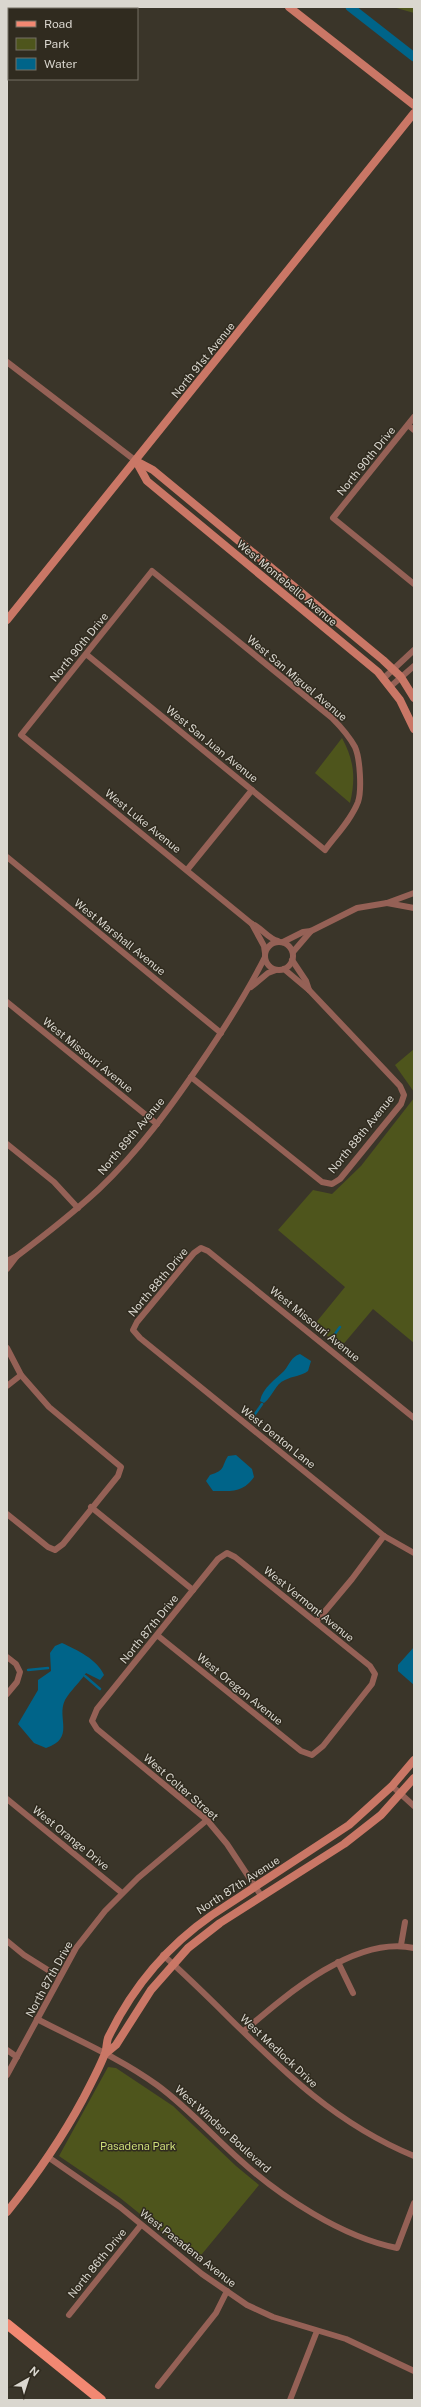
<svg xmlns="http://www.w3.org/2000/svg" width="421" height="2407" font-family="'Public Sans',sans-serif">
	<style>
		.green { fill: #4e551c }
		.water { fill: #006489 }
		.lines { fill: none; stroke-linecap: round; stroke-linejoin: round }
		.stream { stroke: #006489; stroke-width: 2.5 }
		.canal { stroke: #006489; stroke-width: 9 }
		.street { stroke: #956156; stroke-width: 6 }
		.secondary { stroke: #ca7766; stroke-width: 8 }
		.primary { stroke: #f28872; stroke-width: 10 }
		.labels { text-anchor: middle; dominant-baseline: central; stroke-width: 3; stroke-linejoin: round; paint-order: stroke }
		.street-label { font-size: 11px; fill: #dad7cf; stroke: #302b1f }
		.park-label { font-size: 11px; fill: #cede79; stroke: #302b1f }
	</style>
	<rect width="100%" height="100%" fill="#3a3529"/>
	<g class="green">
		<path d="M393,7H414V13Z"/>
		<path d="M342,738C354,760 356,778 350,803L315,773Z"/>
		<path d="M414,1049V1092L395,1065Z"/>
		<path d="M414,1098V1343L373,1309L341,1347L314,1325L345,1287L278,1230L313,1190L332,1194L361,1166Z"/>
		<path d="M108,2067L116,2068L173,2106L236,2166L259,2185L197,2260L119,2197L59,2156Z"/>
	</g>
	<g class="water">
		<path d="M300,1354L311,1361L308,1371C301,1376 293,1376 285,1380C275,1384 273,1396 264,1403L260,1401C263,1387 275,1380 284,1371C290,1364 291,1357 300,1354Z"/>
		<path d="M236,1455L252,1469L254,1477C243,1493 231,1491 213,1491L206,1481L210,1475C226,1470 221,1467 228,1456Z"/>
		<path d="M62,1643C77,1650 97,1659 104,1675L100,1680L86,1673C80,1682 70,1691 65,1700C56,1718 76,1738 46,1748L34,1743L18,1724L38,1690V1680L51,1671L50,1653L55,1646Z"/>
		<path d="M414,1647V1685L398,1671V1665Z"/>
	</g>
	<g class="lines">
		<g class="stream">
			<path d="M332,1338L340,1327"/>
			<path d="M253,1417L262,1404"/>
			<path d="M28,1670L48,1668"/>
			<path d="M85,1676L100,1689"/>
		</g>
		<path class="canal" d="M350,7L414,57"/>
		<g class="street">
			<path d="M7,362L136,461"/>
			<path d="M414,417L333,518L414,584"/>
			<path d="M408,425L414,430"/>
			<path d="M86,654L325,850C336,835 351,820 358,802C362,790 360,758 355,747C349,736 341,727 332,718L152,571L21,735L252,924C262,928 268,939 278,941"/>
			<path d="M384,678L414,650"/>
			<path d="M391,686L414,666"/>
			<path d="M7,857L221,1033"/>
			<path d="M187,870L252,790"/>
			<path d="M387,903L414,908"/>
			<path d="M252,924L264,946L265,953"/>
			<circle cx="279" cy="956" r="14"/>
			<path d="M283,942L303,932L311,931L357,908L387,903L414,893"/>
			<path d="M293,952L311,931"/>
			<path d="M292,960L306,981L309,990"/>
			<path d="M251,987L268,973L276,970"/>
			<path d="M7,1002L157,1124"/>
			<path d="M191,1077L322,1182L332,1184L340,1179L401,1104L404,1095L400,1086L309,990L284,969"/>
			<path d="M7,1144L54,1182L78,1208"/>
			<path d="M7,1261L17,1256C45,1235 73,1213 99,1189C138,1152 170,1108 200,1064C224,1029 246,995 265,957"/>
			<path d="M7,1269L17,1256"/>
			<path d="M7,1348L21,1375L49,1407L121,1467L118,1476L63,1544L55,1550L48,1547L7,1514"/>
			<path d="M7,1386L21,1375"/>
			<path d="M414,1418L208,1251L201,1248L194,1253L137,1322L133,1330L140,1338L384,1536L414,1553"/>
			<path d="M91,1507L193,1590"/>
			<path d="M316,1622L352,1579L384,1536"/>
			<path d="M157,1635L301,1751L312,1755L323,1746L372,1684L375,1674L370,1666L235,1557L227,1553L218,1559L97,1709L92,1721L97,1729L207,1820L227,1844L262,1897"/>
			<path d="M7,1657L16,1664L20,1672L17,1682L7,1694"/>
			<path d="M392,1786L414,1806"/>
			<path d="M7,1799L122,1893"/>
			<path d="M7,1941L24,1955L59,1977"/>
			<path d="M401,1945L405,1922"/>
			<path d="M163,1955C247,2029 307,2112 414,2156"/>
			<path d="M338,1962L353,1993"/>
			<path d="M37,2019C77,2040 120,2058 157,2085C187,2107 212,2135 240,2160C281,2197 342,2237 397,2248L414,2203"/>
			<path d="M244,2031C286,1995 355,1935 414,1948"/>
			<path d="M7,2050L17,2057"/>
			<path d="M7,2075L76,1948L105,1911L138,1878L207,1820"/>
			<path d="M48,2157L120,2207L202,2274L247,2305L273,2317L346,2339L414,2371"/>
			<path d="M69,2315L141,2225"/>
			<path d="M158,2386L216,2313L227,2291"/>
			<path d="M290,2400L317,2331"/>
		</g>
		<g class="secondary">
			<path d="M289,7L414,105"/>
			<path d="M136,461L147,481L378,672L400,700L414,729"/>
			<path d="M136,461L153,470L383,660L401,677L414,698"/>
			<path d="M7,620L414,113"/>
			<path d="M105,2054L116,2045L151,1990L188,1948L220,1923L344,1844L381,1815L414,1778"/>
			<path d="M7,2212C35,2177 61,2140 83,2099C90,2085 98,2071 104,2056C107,2051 106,2044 108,2038C132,1988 166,1947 212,1915L349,1825L392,1786L414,1760"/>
		</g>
		<path class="primary" d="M7,2324L101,2400"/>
	</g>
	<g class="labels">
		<g class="street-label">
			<text transform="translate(203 360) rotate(-51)">North 91st Avenue</text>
			<text transform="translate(366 461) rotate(-51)">North 90th Drive</text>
			<text transform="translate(287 583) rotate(40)">West Montebello Avenue</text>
			<text transform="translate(79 647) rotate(-51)">North 90th Drive</text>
			<text transform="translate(297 678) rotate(40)">West San Miguel Avenue</text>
			<text transform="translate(212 744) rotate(39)">West San Juan Avenue</text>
			<text transform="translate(143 821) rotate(39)">West Luke Avenue</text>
			<text transform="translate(120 937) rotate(39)">West Marshall Avenue</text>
			<text transform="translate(88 1055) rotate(39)">West Missouri Avenue</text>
			<text transform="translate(361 1134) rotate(-51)">North 88th Avenue</text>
			<text transform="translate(131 1136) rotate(-50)">North 89th Avenue</text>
			<text transform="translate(158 1282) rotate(-50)">North 88th Drive</text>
			<text transform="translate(315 1324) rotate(39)">West Missouri Avenue</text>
			<text transform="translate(278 1437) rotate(39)">West Denton Lane</text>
			<text transform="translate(309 1604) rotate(39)">West Vermont Avenue</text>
			<text transform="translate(149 1629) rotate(-51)">North 87th Drive</text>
			<text transform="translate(240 1689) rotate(39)">West Oregon Avenue</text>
			<text transform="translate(181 1787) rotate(41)">West Colter Street</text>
			<text transform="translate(71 1838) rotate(39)">West Orange Drive</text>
			<text transform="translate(238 1885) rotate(-33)">North 87th Avenue</text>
			<text transform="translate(49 1979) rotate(-61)">North 87th Drive</text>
			<text transform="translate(279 2051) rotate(43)">West Medlock Drive</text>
			<text transform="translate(223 2129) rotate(42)">West Windsor Boulevard</text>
			<text transform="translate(188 2248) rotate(38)">West Pasadena Avenue</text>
			<text transform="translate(97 2263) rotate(-51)">North 86th Drive</text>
		</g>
		<g class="park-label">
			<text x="138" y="2146">Pasadena Park</text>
		</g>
	</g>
	<rect width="421" height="2407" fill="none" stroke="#dad7cf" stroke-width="16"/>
	<rect x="8" y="8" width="130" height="72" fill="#302b1f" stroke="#747065"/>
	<rect x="16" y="21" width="20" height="6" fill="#f28872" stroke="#747065"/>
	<text x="44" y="28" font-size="12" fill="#dad7cf">Road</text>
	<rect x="16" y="38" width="20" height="12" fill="#4e551c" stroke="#747065"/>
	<text x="44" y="48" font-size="12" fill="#dad7cf">Park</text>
	<rect x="16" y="58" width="20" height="12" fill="#006489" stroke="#747065"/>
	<text x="44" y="68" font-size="12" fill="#dad7cf">Water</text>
	<g transform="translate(28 2379) rotate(39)" stroke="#302b1f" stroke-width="3" paint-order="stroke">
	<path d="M0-3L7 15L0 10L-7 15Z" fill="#dad7cf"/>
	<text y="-6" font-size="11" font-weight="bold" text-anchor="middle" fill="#dad7cf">N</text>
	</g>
</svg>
